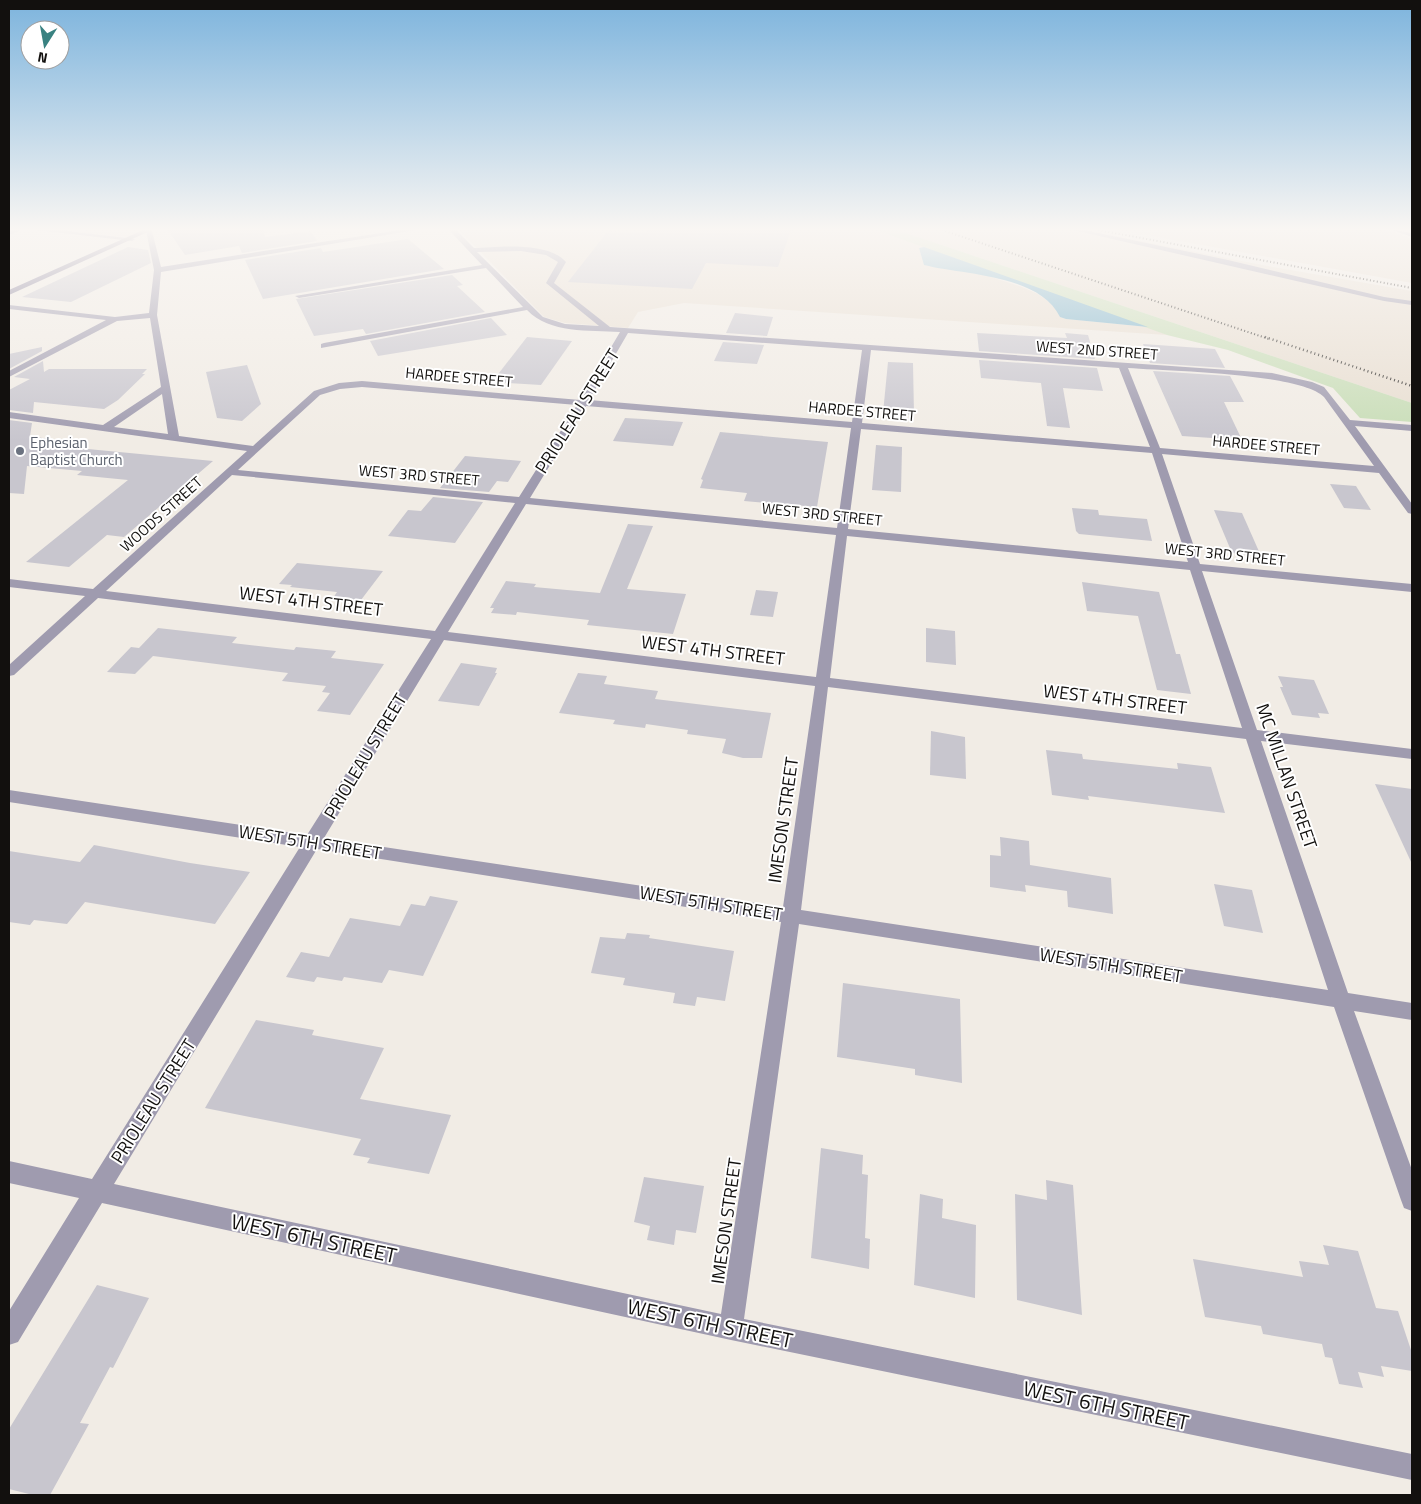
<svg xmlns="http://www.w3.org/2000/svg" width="1421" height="1504" font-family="'Titillium Web',sans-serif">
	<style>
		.built { fill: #e8ded1 }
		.green { fill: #c8ddb7 }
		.water { fill: #7cb4cc }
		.building { fill: #c8c6ce }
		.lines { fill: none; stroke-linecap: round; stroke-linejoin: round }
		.lane { fill: #9f9baf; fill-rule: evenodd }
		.street { fill: #9f9baf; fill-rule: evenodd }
		.secondary { fill: #7a7391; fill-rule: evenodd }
		.rail-far1 { stroke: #2a2825; stroke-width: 2; stroke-dasharray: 1 2.5; stroke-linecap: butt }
		.rail { stroke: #2a2825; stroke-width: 2.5; stroke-dasharray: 1 3; stroke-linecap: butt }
		.worship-dot { fill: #6b7280; stroke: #fff; stroke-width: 2 }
		.labels { text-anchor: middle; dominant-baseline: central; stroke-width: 4; stroke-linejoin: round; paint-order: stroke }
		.far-street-label { font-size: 15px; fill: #12100e; stroke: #fff }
		.far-worship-label { font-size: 15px; fill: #5b616d; stroke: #fff; text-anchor: start }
		.street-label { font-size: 18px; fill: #12100e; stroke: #fff }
		.near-street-label { font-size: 21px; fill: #12100e; stroke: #fff }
	</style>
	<rect width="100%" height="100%" fill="#f1ece5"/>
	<g class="built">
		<path d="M86,230H143L127,237L80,232Z"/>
		<path d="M459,230H876L924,247L919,248L924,265L979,273L1022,287L1038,294L1055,306L1060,317L1066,319L1148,327L1167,335L684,303L638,312L628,328L565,323L544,317Z"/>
		<path d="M897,230H1085L1267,266L1412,291V403Z"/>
		<path d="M1119,230H1385L1412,239V283Z"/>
	</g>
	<path class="green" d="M876,230H897L1412,403V422L1360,418L1333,388L1228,350L1167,335Z"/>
	<path class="water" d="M924,247L1148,327L1066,319L1060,317C1039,274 963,275 924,265L919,248Z"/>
	<g class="building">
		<path d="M168,230H264L265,237L311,231L317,241L242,253L239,246L185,255Z"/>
		<path d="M648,230H791L778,267L706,263L692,289L568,282L608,231L646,233Z"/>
		<path d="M408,239L444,269L263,299L245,260L321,248L323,252Z"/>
		<path d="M128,247L148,250L151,263L71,302L22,297Z"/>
		<path d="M452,275L463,285L457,286L485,312L366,334L363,329L314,336L296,299Z"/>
		<path d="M735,313L773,317L767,336L726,333Z"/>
		<path d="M491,318L507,335L378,356L370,341Z"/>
		<path d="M977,333L1067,338L1065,333L1088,335L1095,359L979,351Z"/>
		<path d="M527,337L572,341L541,385L492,382Z"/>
		<path d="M723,342L764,345L757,364L714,361Z"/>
		<path d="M1143,344L1215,349L1225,368L1150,363Z"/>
		<path d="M42,347V351L9,369V354Z"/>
		<path d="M979,360L1097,368L1103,391L1063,388L1070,428L1047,426L1041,383L981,378Z"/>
		<path d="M43,361L44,372L49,369H147L142,374H145L118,400L104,409L34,402L33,413L9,410V390L30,379L14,377Z"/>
		<path d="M888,362L913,363L914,415L883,413Z"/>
		<path d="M247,365L261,404L242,421L217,418L206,372Z"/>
		<path d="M1153,371L1230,376L1244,402H1224L1242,440L1182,436Z"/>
		<path d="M625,418L643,419L683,422L673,446L613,441Z"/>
		<path d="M9,420L32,423L30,436L55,440L46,445L213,461L124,537L107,535L69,567L26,562L128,480L77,475L82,471L27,466L24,494L9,493Z"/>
		<path d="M720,432L828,442L817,507L744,501L747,493L700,488L703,480L701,479Z"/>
		<path d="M876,445L902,447L901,492L872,490Z"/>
		<path d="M465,456L521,461L508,482L497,481L489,492L440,488Z"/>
		<path d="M1330,484L1356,486L1371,510L1344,508Z"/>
		<path d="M433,497L483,502L455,543L388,536L408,510L421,511Z"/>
		<path d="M1072,508L1098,510L1099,515L1147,519L1152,541L1079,534L1076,531Z"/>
		<path d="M1214,510L1242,513L1261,556L1232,553Z"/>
		<path d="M628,524L653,526L627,589L686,594L673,634L587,625L589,620L517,612L516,615L491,613L494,608H490L506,581L536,584L534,587L600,593Z"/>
		<path d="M297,563L383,571L361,600L333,598L337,592L290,587L292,585L279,584Z"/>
		<path d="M1082,582L1159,592L1176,654H1180L1191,694L1157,690L1138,616L1087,611Z"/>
		<path d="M756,590L778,592L773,617L750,615Z"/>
		<path d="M158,628L237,637L232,643L294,650L296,647L336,651L331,658L384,664L350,715L317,711L330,693L322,692L326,686L282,681L288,673L153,656L135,674L107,672L131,647L139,648Z"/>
		<path d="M926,628L955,631L956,665L926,662Z"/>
		<path d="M461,663L497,668L495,673H497L479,706L438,701Z"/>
		<path d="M578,673L607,676L604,684L658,691L655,699L771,713L762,758H743L722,753L726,739L687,734L688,730L646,724L645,728L613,724L615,720L559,713Z"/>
		<path d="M1278,676L1314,680L1329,714L1318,713L1320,718L1292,715L1280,687H1283Z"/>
		<path d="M931,731L965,737L966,779L930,775Z"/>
		<path d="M1046,750L1082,754L1083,759L1178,769L1177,763L1211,767L1225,813L1088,796L1089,800L1052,795Z"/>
		<path d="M1375,784L1412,789V864Z"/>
		<path d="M1000,837L1029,841L1030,865L1111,878L1113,914L1068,907L1067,891L1025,885L1026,892L990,887V855L1001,856Z"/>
		<path d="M94,845L190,863L250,872L215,924L85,902L67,924L34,920L30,925L9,922V851L80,862Z"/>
		<path d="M1214,884L1252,890L1263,933L1224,926Z"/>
		<path d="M430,896L458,901L423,976L389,970L382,983L344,977L342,981L317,977L314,982L286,977L301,952L329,957L350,918L400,926L411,904L425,906Z"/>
		<path d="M627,933L650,935L649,938L734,951L725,1001L697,997L695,1006L673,1003L675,993L623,985L625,978L591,973L600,937L625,939Z"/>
		<path d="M843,983L960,999L962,1083L915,1075V1069L837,1057Z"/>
		<path d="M256,1020L314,1030L312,1035L384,1048L360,1099L451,1115L429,1174L367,1163L370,1158L353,1155L361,1139L205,1108Z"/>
		<path d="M821,1148L863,1155L862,1174L868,1175L865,1238L870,1239L869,1269L811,1258Z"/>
		<path d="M644,1177L704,1186L696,1233L676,1230L674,1245L647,1240L650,1226L634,1222Z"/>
		<path d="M1046,1180L1073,1185L1082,1315L1017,1300L1015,1194L1047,1200Z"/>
		<path d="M920,1194L943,1199L942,1218L976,1225L975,1298L914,1285Z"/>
		<path d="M1323,1245L1358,1251L1376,1308L1398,1311L1412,1353V1371L1381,1366L1384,1377L1358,1372L1363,1388L1339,1384L1332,1358L1325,1357L1322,1344L1263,1334L1261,1326L1205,1317L1193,1259L1303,1277L1299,1261L1329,1265Z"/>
		<path d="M97,1285L149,1298L113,1368L110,1367L80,1423L89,1424L50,1495H33L9,1489V1429Z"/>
	</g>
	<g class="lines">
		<path class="lane" d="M1073,230H1084L1228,260L1384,297L1412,301V305L1384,301Z"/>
		<g class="street">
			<path d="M20,230L19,231L9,235V231Z"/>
			<path d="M36,230H60L135,239L132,241Z"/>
			<path d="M146,230L152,231L161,267L400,230H416L161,272L157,315L179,436L253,446L314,391L339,383L362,381L580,400L620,332C589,330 550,334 527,310L321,348V344L324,343L523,307L486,268L299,298L295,296L482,265L449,230H456L474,248C498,247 548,241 566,262L554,283L610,327L1272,373L1312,382L1324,387L1350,420L1412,425V431L1355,426L1412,504V514L1408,513L1379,473L1162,454L1200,564L1412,584V592L1202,571L1257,730L1412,749V759L1261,741L1348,993L1412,1003V1020L1354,1011L1412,1170V1211L1404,1208L1401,1200L1334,1007L799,924L744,1319L1412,1454V1480L731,1340L102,1203L18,1342L9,1345V1311L79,1198L9,1183V1161L92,1179L300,847L9,802V790L307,835L431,639L98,598L14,675L9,676V665L85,596L9,587V579L93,589L247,451L9,418V412L103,425L161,387L150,318L117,321L9,377V371L106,320L9,309V305L115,317L149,313L154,270ZM521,251L546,255L558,262L546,283L599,326L565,324L543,317L477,252ZM628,333L862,350L852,422L589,400ZM871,350L1119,368L1150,447L862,423ZM1128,368C1167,371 1300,373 1324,397L1374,466L1160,448ZM362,387L577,405L519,497L238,470L320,395L340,389ZM162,394L168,434L114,427ZM586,406L851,428L837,528L530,498ZM861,429L1152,453L1188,562L848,529ZM232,475L515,503L435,631L106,591ZM526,504L836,535L816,677L448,632ZM847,536L1190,570L1242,728L830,678ZM444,640L815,686L783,907L324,838ZM828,687L1246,739L1328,990L801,910ZM317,849L781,922L721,1314L114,1184Z"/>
			<path d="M1394,230L1412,233V237L1395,231Z"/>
		</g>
		<path class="secondary" d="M143,230H152L9,295V290Z"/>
		<g class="rail-far1">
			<path d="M942,230L1269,339"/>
			<path d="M1098,230L1412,288"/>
		</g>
		<path class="rail" d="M1265,337L1412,386"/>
	</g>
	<linearGradient id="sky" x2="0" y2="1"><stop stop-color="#7db4dd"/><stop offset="0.52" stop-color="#f9f6f3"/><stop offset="1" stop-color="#f9f6f3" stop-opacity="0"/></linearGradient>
	<rect width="1421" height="441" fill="url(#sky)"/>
	<circle class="worship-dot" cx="20" cy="451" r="5"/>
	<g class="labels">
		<g class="far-street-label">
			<text transform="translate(1097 350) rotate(4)">WEST 2ND STREET</text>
			<text transform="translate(459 377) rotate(5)">HARDEE STREET</text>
			<text transform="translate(862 411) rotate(5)">HARDEE STREET</text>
			<text transform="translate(1266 445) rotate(5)">HARDEE STREET</text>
			<text transform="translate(419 475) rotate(5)">WEST 3RD STREET</text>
			<text transform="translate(161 514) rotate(-42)">WOODS STREET</text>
			<text transform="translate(822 514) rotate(6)">WEST 3RD STREET</text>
			<text transform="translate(1225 554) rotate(6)">WEST 3RD STREET</text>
		</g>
		<g class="far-worship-label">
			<text x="30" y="442">Ephesian<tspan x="30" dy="17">Baptist Church</tspan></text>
		</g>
		<g class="street-label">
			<text transform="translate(577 411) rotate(-58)">PRIOLEAU STREET</text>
			<text transform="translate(311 601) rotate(7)">WEST 4TH STREET</text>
			<text transform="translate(713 650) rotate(7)">WEST 4TH STREET</text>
			<text transform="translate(1115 699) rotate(7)">WEST 4TH STREET</text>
			<text transform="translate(365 756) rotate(-59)">PRIOLEAU STREET</text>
			<text transform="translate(1287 776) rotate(71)">MC MILLAN STREET</text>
			<text transform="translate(783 820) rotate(-82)">IMESON STREET</text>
			<text transform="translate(310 842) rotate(9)">WEST 5TH STREET</text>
			<text transform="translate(711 903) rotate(9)">WEST 5TH STREET</text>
			<text transform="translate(1111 965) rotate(9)">WEST 5TH STREET</text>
			<text transform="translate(153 1101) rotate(-58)">PRIOLEAU STREET</text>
			<text transform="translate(726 1221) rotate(-82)">IMESON STREET</text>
		</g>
		<g class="near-street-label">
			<text transform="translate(314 1238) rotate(12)">WEST 6TH STREET</text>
			<text transform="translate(710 1323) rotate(12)">WEST 6TH STREET</text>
			<text transform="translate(1106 1405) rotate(12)">WEST 6TH STREET</text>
		</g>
	</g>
	<rect width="1421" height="1504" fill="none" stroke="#12100e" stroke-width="20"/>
	<g transform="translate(45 45) rotate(191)"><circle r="24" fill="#ffffff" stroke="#a09f9f"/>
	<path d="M0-4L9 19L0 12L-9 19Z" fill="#398281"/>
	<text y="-8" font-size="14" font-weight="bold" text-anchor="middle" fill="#12100e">N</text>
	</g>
</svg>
